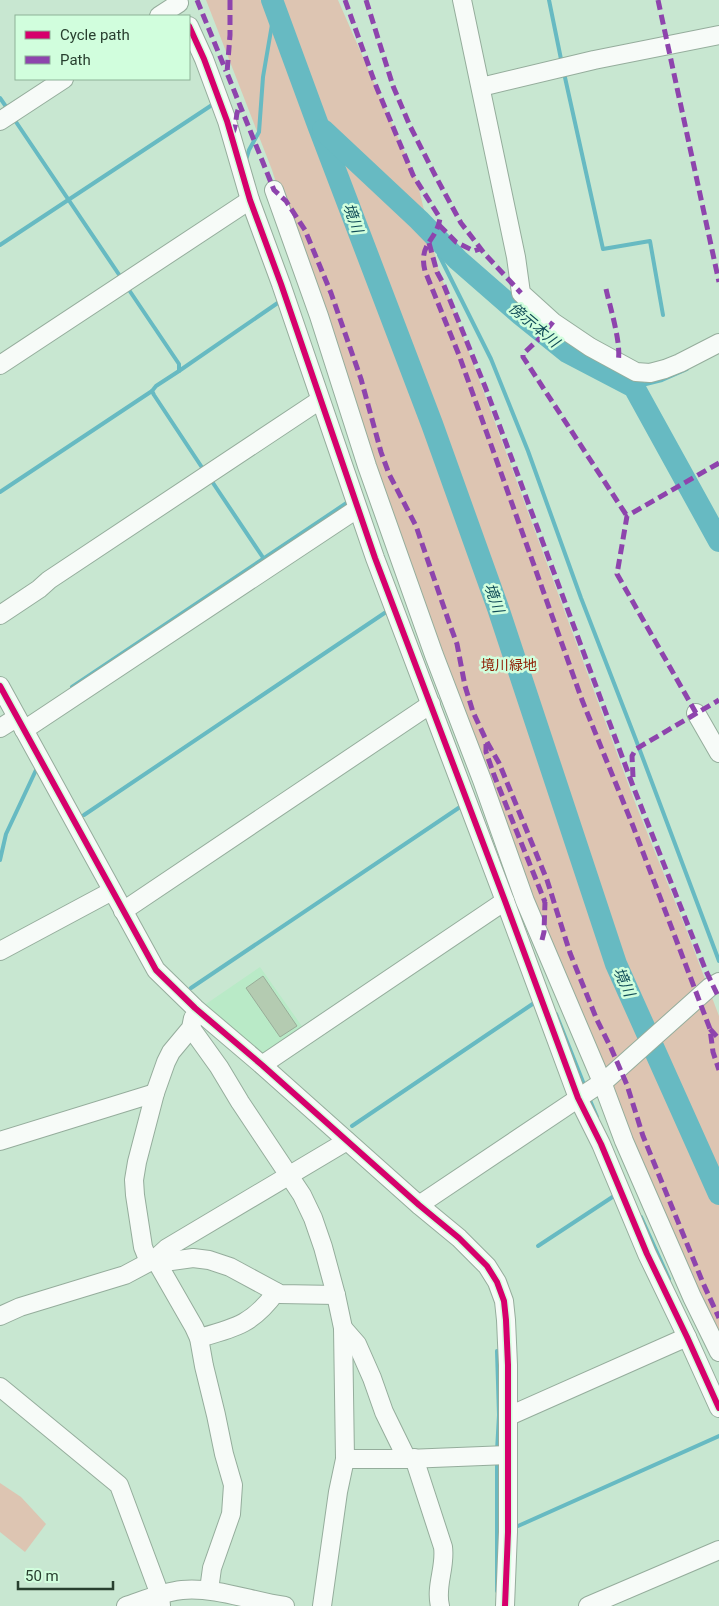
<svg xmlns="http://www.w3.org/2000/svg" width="719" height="1606" font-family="Roboto,'Noto Sans JP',sans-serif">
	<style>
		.built { fill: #b9eac7 }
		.green { fill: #ddc5b2 }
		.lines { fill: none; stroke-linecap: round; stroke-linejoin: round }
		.stream { stroke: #67bac2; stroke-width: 4 }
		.river { stroke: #67bac2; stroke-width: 22 }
		.building { fill: #b4cbb1; stroke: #98ac98 }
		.minor-casing { stroke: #95ad9c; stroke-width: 20 }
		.minor { stroke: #f7fbf8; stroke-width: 18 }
		.quiet { stroke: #8e44ad; stroke-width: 5; stroke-dasharray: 10 5; stroke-linecap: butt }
		.cycleway-casing { stroke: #d1fedd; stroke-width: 9 }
		.cycleway { stroke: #d6006c; stroke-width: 6 }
		.labels { text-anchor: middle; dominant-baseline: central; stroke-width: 5; stroke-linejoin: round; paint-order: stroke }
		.park-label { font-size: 14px; fill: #8f1c02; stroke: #d1fedd }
		.water-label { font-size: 15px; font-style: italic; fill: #114d58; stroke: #d1fedd }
	</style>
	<rect width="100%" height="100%" fill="#c8e7d1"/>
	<path class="built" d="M260,967L306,1032L263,1057L203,1006Z"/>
	<g class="green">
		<path d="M206,0H338L417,181L438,268L636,805L688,934L719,1016V1359L687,1297L379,507L272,170Z"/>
		<path d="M0,1483L21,1497L46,1524L25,1552L0,1532Z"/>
	</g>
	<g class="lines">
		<g class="stream">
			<path d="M549,0L562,64"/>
			<path d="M564,73L603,249L650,241L663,315"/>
			<path d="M0,98L9,111"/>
			<path d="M14,119L122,279"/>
			<path d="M246,160L249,150L259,132L263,77L275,7"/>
			<path d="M0,245L215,103"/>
			<path d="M444,245L440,248L439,255L491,359L528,451L581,598L636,740L719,961"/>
			<path d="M127,287L179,364V371L156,386L152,391L154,395L205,472"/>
			<path d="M179,371L282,300"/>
			<path d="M634,387L662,380L687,369"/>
			<path d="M211,480L264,559"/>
			<path d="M0,492L152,391"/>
			<path d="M72,687L351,500"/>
			<path d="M84,815L389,610"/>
			<path d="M0,860L6,834L36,770"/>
			<path d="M191,988L463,805"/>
			<path d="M556,1014L585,1087"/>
			<path d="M589,1098L597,1117"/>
			<path d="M352,1126L537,1001"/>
			<path d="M641,1217L669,1279"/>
			<path d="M538,1246L617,1194"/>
			<path d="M497,1451L499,1415L497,1351"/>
			<path d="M497,1461V1591"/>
			<path d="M518,1526L719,1436"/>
		</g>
		<g class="river">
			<path d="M272,0L318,125L432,424L498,608L616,964L719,1194"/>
			<path d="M323,130L419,220L458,260L521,315L567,352L634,387L719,541"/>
		</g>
	</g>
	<path class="building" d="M263,976L297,1026L280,1037L246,988Z"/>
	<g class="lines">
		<g class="minor-casing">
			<g id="minor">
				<path d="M462,0L516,257L521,293L553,322L590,347L636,372L650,373L665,369L680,363L719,343"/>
				<path d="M159,16L179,3"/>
				<path d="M189,26L204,59L227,121L250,200L281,284L375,558L505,901L578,1098L601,1144L647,1254L687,1337L719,1408"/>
				<path d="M481,87L594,60L719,35"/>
				<path d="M0,121L64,79"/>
				<path d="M274,190L319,316L367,466L434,655L482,780L525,901L602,1082L624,1141L692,1297L719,1352"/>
				<path d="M0,365L250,200"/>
				<path d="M0,615L39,589L49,580L320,400"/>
				<path d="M0,686L156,970L195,1008L262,1065L419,1205L459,1238L487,1266L497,1282L504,1301L506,1320L508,1365V1532L505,1606"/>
				<path d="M696,713L719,753"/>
				<path d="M0,728L16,718"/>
				<path d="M24,730L357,509"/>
				<path d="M123,911L431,704"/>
				<path d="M0,951L112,891"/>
				<path d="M191,1028L219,1067L240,1102L302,1195L313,1218L323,1247L336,1295L343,1328L345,1459L338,1492L322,1606"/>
				<path d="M262,1065L505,901"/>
				<path d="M0,1141L155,1093"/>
				<path d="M419,1205L607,1079L710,987L719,982"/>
				<path d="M155,1259L194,1327L199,1338L204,1366L216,1415L224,1454L233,1485L231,1514L212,1568L209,1590"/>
				<path d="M149,1262L143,1247L135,1195L134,1180L137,1162L155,1093L166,1062L171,1052L191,1028L193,1018"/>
				<path d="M157,1263L193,1258L209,1260L230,1267L280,1294L336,1295"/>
				<path d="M0,1316L20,1307L125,1275L155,1259L167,1248L347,1141"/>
				<path d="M343,1328L357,1344L372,1378L384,1412L407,1459"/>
				<path d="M199,1338C235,1328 253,1324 276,1292"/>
				<path d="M0,1387L119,1485L160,1595L161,1606"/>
				<path d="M509,1416L687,1337"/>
				<path d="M414,1458L443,1547C446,1567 435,1586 440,1606"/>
				<path d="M345,1459H407L508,1455"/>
				<path d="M126,1606C144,1600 163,1592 182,1590C217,1587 250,1601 285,1606"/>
				<path d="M588,1606L719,1550"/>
			</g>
		</g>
		<use href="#minor" class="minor"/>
		<g class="quiet">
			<path d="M197,0L226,71"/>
			<path d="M230,0V35L227,73L274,190L286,201L305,230L331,293L361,379L381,452L389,474L416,526L450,625L457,644L465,686L473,712L487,742L499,763L513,797L547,880L570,953L597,1020L611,1048L627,1085L643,1136L703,1283L719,1318"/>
			<path d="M345,0L376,86L413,175L440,218C437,241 418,243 425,271L459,355L582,700L633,826L710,1029L713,1052L719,1070"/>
			<path d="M366,0L393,86L410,126L436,177L461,223L484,253L521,293"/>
			<path d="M658,0L719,282"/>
			<path d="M232,134C238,125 234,115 240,106"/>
			<path d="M439,225L456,242L474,251L480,249"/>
			<path d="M429,243L437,272L443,283L486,389L633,786L706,971L719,998"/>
			<path d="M606,289C610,307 622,345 618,362"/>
			<path d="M553,322L540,338L523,354V357L627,516"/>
			<path d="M696,713L617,574L627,516L719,463"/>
			<path d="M486,744V752L494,775L545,902"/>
			<path d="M633,777L632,756L636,749L719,700"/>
			<path d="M542,940L544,932L545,902L550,900"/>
			<path d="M710,1029L719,1039"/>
		</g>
		<g class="cycleway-casing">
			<g id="cycleway">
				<path d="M189,26L204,59L227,121L250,200L281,284L375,558L505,901L578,1098L601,1144L647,1254L687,1337L719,1408"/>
				<path d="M0,686L156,970L195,1008L262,1065L419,1205L459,1238L487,1266L497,1282L504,1301L506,1320L508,1365V1532L505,1606"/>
			</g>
		</g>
		<use href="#cycleway" class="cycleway"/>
	</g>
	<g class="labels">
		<g class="park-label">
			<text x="509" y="665">境川緑地</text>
		</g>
		<g class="water-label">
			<text transform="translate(353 218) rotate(70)">境川</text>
			<text transform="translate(534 325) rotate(40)">傍示本川</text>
			<text transform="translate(494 598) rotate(70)">境川</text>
			<text transform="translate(624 982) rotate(66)">境川</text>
		</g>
	</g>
	<rect x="15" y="15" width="175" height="65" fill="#d1fedd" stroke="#8db297"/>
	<rect x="25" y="31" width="25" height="8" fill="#d6006c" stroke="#8db297"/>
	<text x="60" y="40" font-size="15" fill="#283f2f">Cycle path</text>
	<rect x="25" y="56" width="25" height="8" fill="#8e44ad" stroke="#8db297"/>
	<text x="60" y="65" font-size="15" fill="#283f2f">Path</text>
	<path d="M18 1581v8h95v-8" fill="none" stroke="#283f2f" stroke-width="2.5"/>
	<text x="25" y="1581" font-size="15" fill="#283f2f" stroke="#d1fedd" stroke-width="4" paint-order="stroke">50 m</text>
</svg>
